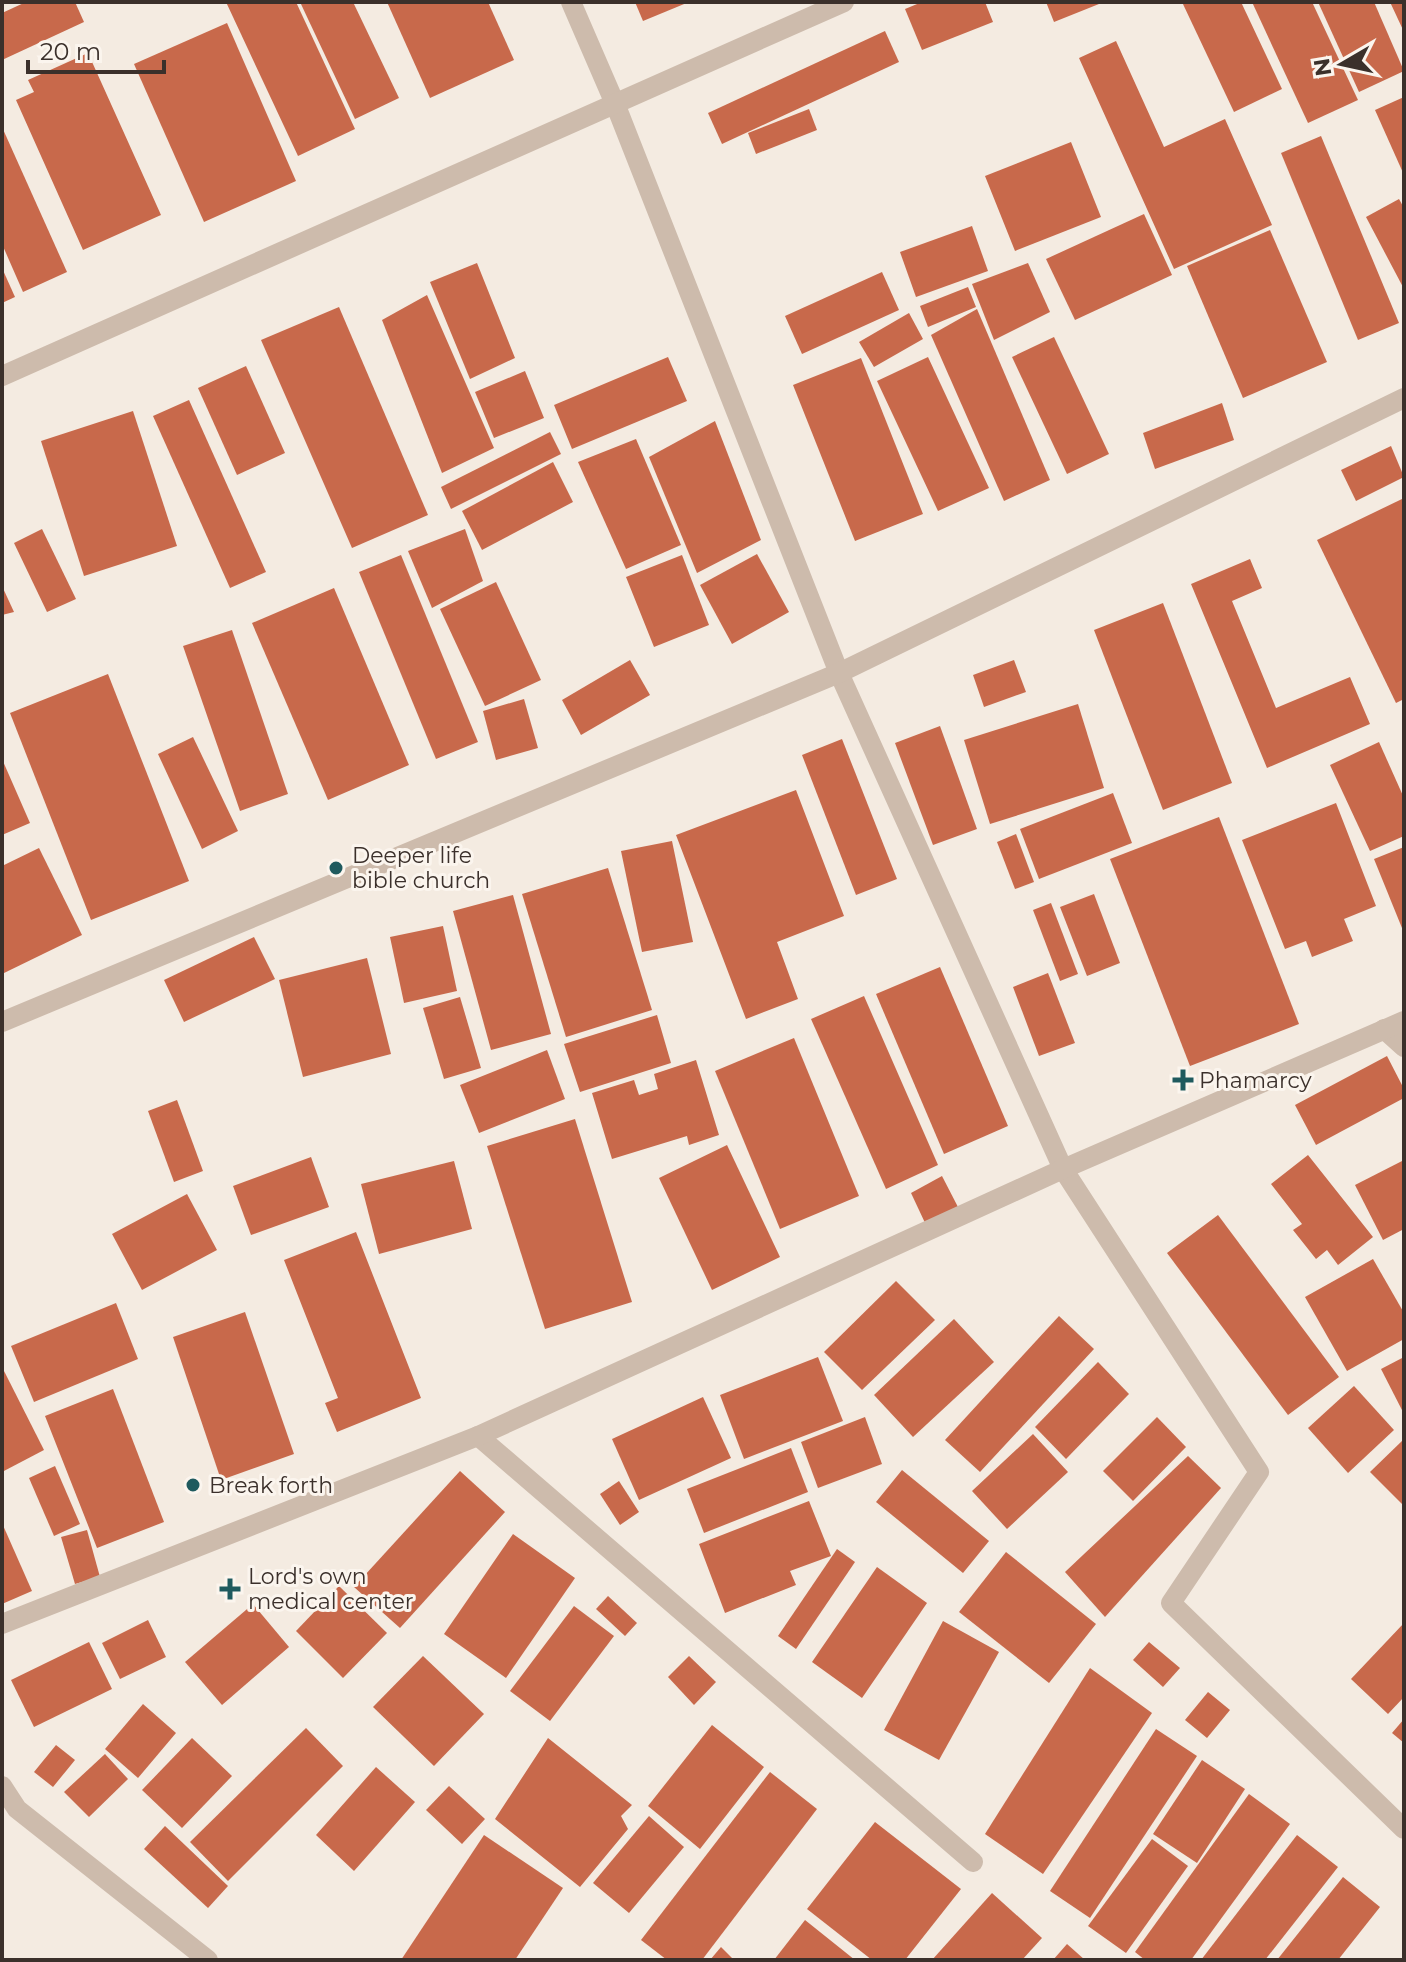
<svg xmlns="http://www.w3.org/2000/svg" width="1406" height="1962" font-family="Montserrat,sans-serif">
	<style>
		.building { fill: #c8694b }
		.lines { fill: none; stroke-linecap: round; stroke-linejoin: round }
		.minor { stroke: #cdbbac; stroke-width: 20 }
		.poi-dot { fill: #1f5a5e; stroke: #fbf5ee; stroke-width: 3 }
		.labels { text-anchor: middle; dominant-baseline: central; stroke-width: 6; stroke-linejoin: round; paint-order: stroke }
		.poi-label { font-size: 22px; fill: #3b302b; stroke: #fbf5ee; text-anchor: start }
	</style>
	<rect width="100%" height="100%" fill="#f4ebe1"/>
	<g class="building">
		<path d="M26,2H75L84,22L2,60V13Z"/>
		<path d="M226,2H296L355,129L298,156Z"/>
		<path d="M300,2H353L399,98L355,119Z"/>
		<path d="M387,2H488L514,60L430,98Z"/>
		<path d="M635,2H689L643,21Z"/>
		<path d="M922,2H985L993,22L922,50L905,9Z"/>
		<path d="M1046,2H1104L1054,22Z"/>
		<path d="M1182,2H1241L1282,89L1234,112Z"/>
		<path d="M1252,2H1312L1358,100L1308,123Z"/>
		<path d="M1318,2H1374L1404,71L1359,92Z"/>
		<path d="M1390,2H1404V32Z"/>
		<path d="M227,23L296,181L204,222L134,64Z"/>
		<path d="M885,31L899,62L722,144L708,113Z"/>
		<path d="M1116,41L1164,147L1225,119L1272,225L1174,269L1079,58Z"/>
		<path d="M88,53L161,215L83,250L16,100L34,92L28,80Z"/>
		<path d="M1404,97V175L1375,110Z"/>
		<path d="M809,109L817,130L756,154L748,133Z"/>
		<path d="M2,127L67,272L23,292L2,244Z"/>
		<path d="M1321,136L1399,323L1358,340L1281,153Z"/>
		<path d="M1071,142L1101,217L1015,251L985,176Z"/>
		<path d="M1399,199L1404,208V289L1366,217Z"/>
		<path d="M1144,214L1172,275L1075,320L1046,259Z"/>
		<path d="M972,226L988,271L916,297L900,252Z"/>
		<path d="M1270,230L1327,362L1243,398L1187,266Z"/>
		<path d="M477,263L515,358L470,379L430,282Z"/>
		<path d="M1028,263L1050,312L994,340L972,284Z"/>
		<path d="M2,268L15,297L2,303Z"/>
		<path d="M882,272L899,310L802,354L785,316Z"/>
		<path d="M968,287L976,307L928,327L920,306Z"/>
		<path d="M427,295L494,448L442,473L382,320Z"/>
		<path d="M339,307L428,515L352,548L261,340Z"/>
		<path d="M977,309L1050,480L1004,501L931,335Z"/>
		<path d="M909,313L923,339L874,367L859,342Z"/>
		<path d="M1054,337L1109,454L1067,474L1012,357Z"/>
		<path d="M668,357L687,401L572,449L554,405Z"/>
		<path d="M928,357L989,488L938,511L877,381Z"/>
		<path d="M861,358L923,514L855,541L793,385Z"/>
		<path d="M246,366L285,453L237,475L198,388Z"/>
		<path d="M525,371L544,418L494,438L475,392Z"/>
		<path d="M189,400L266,572L230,588L153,416Z"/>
		<path d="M1222,403L1234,440L1155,469L1143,433Z"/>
		<path d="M133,411L177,546L84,576L41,441Z"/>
		<path d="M715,421L761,540L697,573L649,457Z"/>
		<path d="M550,432L561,454L451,509L441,487Z"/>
		<path d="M636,439L681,545L626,569L578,462Z"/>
		<path d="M1391,446L1404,477L1356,501L1341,470Z"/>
		<path d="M553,462L573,502L482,550L462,511Z"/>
		<path d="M1402,499L1404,699L1396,703L1317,540Z"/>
		<path d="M42,529L76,599L47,612L14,543Z"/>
		<path d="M465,529L483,581L432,608L408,551Z"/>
		<path d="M757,554L789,612L732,644L700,585Z"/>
		<path d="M401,555L478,742L436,759L359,572Z"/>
		<path d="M682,555L709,625L654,647L626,577Z"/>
		<path d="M1250,559L1262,588L1232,601L1276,708L1350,677L1370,724L1267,768L1191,584Z"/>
		<path d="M496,582L541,680L485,706L440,609Z"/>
		<path d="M2,586L14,612L2,615Z"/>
		<path d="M334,588L409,765L328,800L252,623Z"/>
		<path d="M1163,603L1232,783L1163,810L1094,630Z"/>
		<path d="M232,630L288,794L240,811L183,646Z"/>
		<path d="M630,660L650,695L581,735L562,700Z"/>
		<path d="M1014,660L1026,692L984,707L973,675Z"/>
		<path d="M108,674L189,881L91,920L10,713Z"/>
		<path d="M524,699L538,748L496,760L483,711Z"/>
		<path d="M1078,704L1104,788L990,824L964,740Z"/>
		<path d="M940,726L977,829L933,845L895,743Z"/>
		<path d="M193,737L238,831L202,849L158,754Z"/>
		<path d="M842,739L897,879L856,895L802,755Z"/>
		<path d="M1379,742L1404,798V836L1370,851L1330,765Z"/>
		<path d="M2,759L30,823L2,835Z"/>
		<path d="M796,790L844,916L777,942L798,999L746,1019L676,835Z"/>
		<path d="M1113,793L1132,843L1039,879L1020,829Z"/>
		<path d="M1336,803L1376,906L1344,919L1353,941L1312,957L1306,941L1285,949L1242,840Z"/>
		<path d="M1219,817L1299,1024L1190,1066L1110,859Z"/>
		<path d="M1016,834L1034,882L1015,889L997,842Z"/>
		<path d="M672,841L693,942L642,952L621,851Z"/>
		<path d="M1404,847V933L1374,859Z"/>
		<path d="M39,848L82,935L2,974V866Z"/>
		<path d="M608,868L652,1010L566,1037L522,894Z"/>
		<path d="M1094,894L1120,963L1087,976L1060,907Z"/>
		<path d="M513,895L551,1034L491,1050L453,911Z"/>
		<path d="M1051,903L1078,974L1060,981L1033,910Z"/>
		<path d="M443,926L457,991L404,1003L390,937Z"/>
		<path d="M254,937L275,979L184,1022L164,980Z"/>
		<path d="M367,958L391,1054L303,1077L279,980Z"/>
		<path d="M940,967L1008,1126L944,1154L876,994Z"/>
		<path d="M1048,973L1075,1043L1039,1056L1013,987Z"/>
		<path d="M864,996L938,1165L886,1189L811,1019Z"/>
		<path d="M460,997L481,1068L444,1079L423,1008Z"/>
		<path d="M657,1015L671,1063L580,1092L564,1044Z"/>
		<path d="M794,1038L859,1196L780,1229L715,1071Z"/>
		<path d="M547,1050L565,1099L479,1133L460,1085Z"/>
		<path d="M1387,1056L1404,1089V1098L1316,1145L1295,1105Z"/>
		<path d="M696,1060L719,1135L689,1145L687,1136L612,1159L592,1093L634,1080L639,1095L658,1089L654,1074Z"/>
		<path d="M177,1100L203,1171L174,1182L148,1111Z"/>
		<path d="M575,1119L632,1302L545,1329L487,1146Z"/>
		<path d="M727,1145L780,1257L712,1290L659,1178Z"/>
		<path d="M1308,1155L1373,1237L1338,1265L1327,1250L1316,1259L1293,1230L1302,1224L1271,1184Z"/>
		<path d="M311,1157L329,1207L251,1235L233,1186Z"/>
		<path d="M1404,1160V1229L1383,1240L1355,1185Z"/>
		<path d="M454,1161L472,1229L379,1254L361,1184Z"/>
		<path d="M942,1176L959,1209L926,1225L911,1193Z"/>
		<path d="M187,1194L217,1250L142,1290L112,1234Z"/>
		<path d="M1218,1215L1339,1377L1288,1415L1167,1253Z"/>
		<path d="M356,1232L421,1398L337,1432L325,1403L338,1398L284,1260Z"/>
		<path d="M1373,1259L1404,1313V1339L1347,1371L1305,1297Z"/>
		<path d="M896,1281L935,1320L862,1390L824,1352Z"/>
		<path d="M116,1303L138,1359L34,1402L11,1346Z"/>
		<path d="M245,1312L294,1454L221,1480L173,1337Z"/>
		<path d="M1059,1316L1094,1349L980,1472L945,1440Z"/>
		<path d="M954,1319L994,1362L913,1437L874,1395Z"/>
		<path d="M818,1357L843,1421L744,1459L720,1395Z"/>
		<path d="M1404,1357V1414L1381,1369Z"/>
		<path d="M1098,1362L1129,1394L1066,1459L1035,1427Z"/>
		<path d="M2,1367L44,1450L2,1472Z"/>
		<path d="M1354,1386L1394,1430L1348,1473L1308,1428Z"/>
		<path d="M113,1389L164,1522L97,1548L45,1416Z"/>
		<path d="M703,1397L731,1458L639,1500L612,1439Z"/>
		<path d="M865,1417L882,1464L818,1488L801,1442Z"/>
		<path d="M1157,1417L1186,1447L1133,1501L1103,1471Z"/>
		<path d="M1033,1434L1068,1472L1007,1529L972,1491Z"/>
		<path d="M1404,1439V1506L1370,1472Z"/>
		<path d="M791,1448L808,1492L704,1533L687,1489Z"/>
		<path d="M1188,1456L1221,1488L1105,1617L1065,1572Z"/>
		<path d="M55,1466L80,1524L54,1536L29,1478Z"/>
		<path d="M902,1470L989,1541L963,1573L876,1502Z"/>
		<path d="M460,1471L505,1512L400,1628L354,1587Z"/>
		<path d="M619,1481L639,1512L620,1525L600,1494Z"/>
		<path d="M809,1501L831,1556L790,1571L796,1585L725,1613L699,1544Z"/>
		<path d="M2,1523L32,1591L2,1604Z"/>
		<path d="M87,1530L100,1577L75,1584L61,1537Z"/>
		<path d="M513,1534L575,1578L506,1678L444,1634Z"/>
		<path d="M837,1549L855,1562L796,1649L778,1636Z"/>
		<path d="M1006,1552L1096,1624L1049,1683L959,1612Z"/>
		<path d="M877,1567L927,1603L862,1698L812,1662Z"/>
		<path d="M339,1586L387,1633L343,1678L296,1631Z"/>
		<path d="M608,1596L637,1623L625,1636L596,1609Z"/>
		<path d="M253,1604L289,1647L222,1705L185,1662Z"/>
		<path d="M574,1606L614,1636L550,1721L510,1691Z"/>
		<path d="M148,1620L166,1657L120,1679L102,1643Z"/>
		<path d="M943,1621L999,1652L939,1760L884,1730Z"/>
		<path d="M1404,1623V1697L1388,1714L1351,1679Z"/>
		<path d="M89,1642L112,1689L34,1727L11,1680Z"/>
		<path d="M1149,1642L1180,1668L1163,1687L1133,1660Z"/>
		<path d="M423,1656L484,1714L434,1766L373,1707Z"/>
		<path d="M689,1656L716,1682L694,1705L668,1677Z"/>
		<path d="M1090,1668L1152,1713L1043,1874L985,1834Z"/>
		<path d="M1208,1692L1230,1710L1207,1738L1185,1720Z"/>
		<path d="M143,1704L176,1733L138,1778L105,1749Z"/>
		<path d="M1404,1719V1743L1392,1733Z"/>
		<path d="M712,1725L764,1767L700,1849L648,1806Z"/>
		<path d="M306,1728L343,1766L228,1881L190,1842Z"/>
		<path d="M1156,1729L1197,1756L1090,1918L1050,1891Z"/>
		<path d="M192,1738L232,1776L182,1828L142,1790Z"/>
		<path d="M548,1738L632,1805L621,1816L628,1829L580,1887L495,1819Z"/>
		<path d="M56,1745L75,1760L53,1787L34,1772Z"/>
		<path d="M105,1754L128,1779L89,1817L64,1792Z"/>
		<path d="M1202,1760L1245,1789L1197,1863L1153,1834Z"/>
		<path d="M376,1767L415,1802L354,1871L316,1835Z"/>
		<path d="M770,1772L817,1809L702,1960H667L641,1940Z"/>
		<path d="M449,1786L485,1819L462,1844L426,1810Z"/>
		<path d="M1249,1794L1290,1824L1191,1960H1145L1135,1952Z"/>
		<path d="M649,1816L684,1847L629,1913L593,1883Z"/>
		<path d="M875,1822L961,1889L905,1960H872L807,1909Z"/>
		<path d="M165,1826L228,1886L208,1908L144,1849Z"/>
		<path d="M484,1835L563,1888L515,1960H401Z"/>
		<path d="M1297,1835L1338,1867L1265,1960H1201Z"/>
		<path d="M1152,1839L1188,1866L1126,1953L1088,1926Z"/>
		<path d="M1343,1877L1380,1907L1338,1960H1277Z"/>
		<path d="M992,1893L1042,1938L1022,1960H932Z"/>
		<path d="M805,1920L855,1960H774Z"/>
		<path d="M1067,1944L1085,1960H1053Z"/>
		<path d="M721,1947L734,1960H710Z"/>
	</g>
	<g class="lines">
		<g class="minor">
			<path d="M571,2L616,106L839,673L1063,1169L1259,1472L1171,1603L1404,1829"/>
			<path d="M2,376L844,2"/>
			<path d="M2,1022L839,673L1404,398"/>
			<path d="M1384,1029L1404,1047"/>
			<path d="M478,1436L973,1862"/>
			<path d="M2,1624L478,1436L1063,1169L1404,1021"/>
			<path d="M2,1786L17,1809L208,1960"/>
		</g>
	</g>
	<g class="poi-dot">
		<circle cx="336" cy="868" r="8"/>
		<path d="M1179 1068h8v8h8v8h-8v8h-8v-8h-8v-8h8z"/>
		<circle cx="193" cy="1485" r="8"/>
		<path d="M226 1577h8v8h8v8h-8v8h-8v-8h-8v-8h8z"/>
	</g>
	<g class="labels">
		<g class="poi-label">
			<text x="352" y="855">Deeper life<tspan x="352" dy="25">bible church</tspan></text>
			<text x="1199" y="1080">Phamarcy</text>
			<text x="209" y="1485">Break forth</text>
			<text x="248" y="1576">Lord's own<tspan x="248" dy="25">medical center</tspan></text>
		</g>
	</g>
	<rect width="1406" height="1962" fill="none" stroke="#3b302b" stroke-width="8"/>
	<g transform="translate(1342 64) rotate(261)" stroke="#fbf5ee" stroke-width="6" paint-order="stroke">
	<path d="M0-6L14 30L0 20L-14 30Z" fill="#3b302b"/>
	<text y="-12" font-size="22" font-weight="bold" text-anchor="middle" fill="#3b302b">N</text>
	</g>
	<path d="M28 60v12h136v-12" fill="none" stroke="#3b302b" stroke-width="4"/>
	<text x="40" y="60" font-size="24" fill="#3b302b" stroke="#fbf5ee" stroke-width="6" paint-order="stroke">20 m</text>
</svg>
